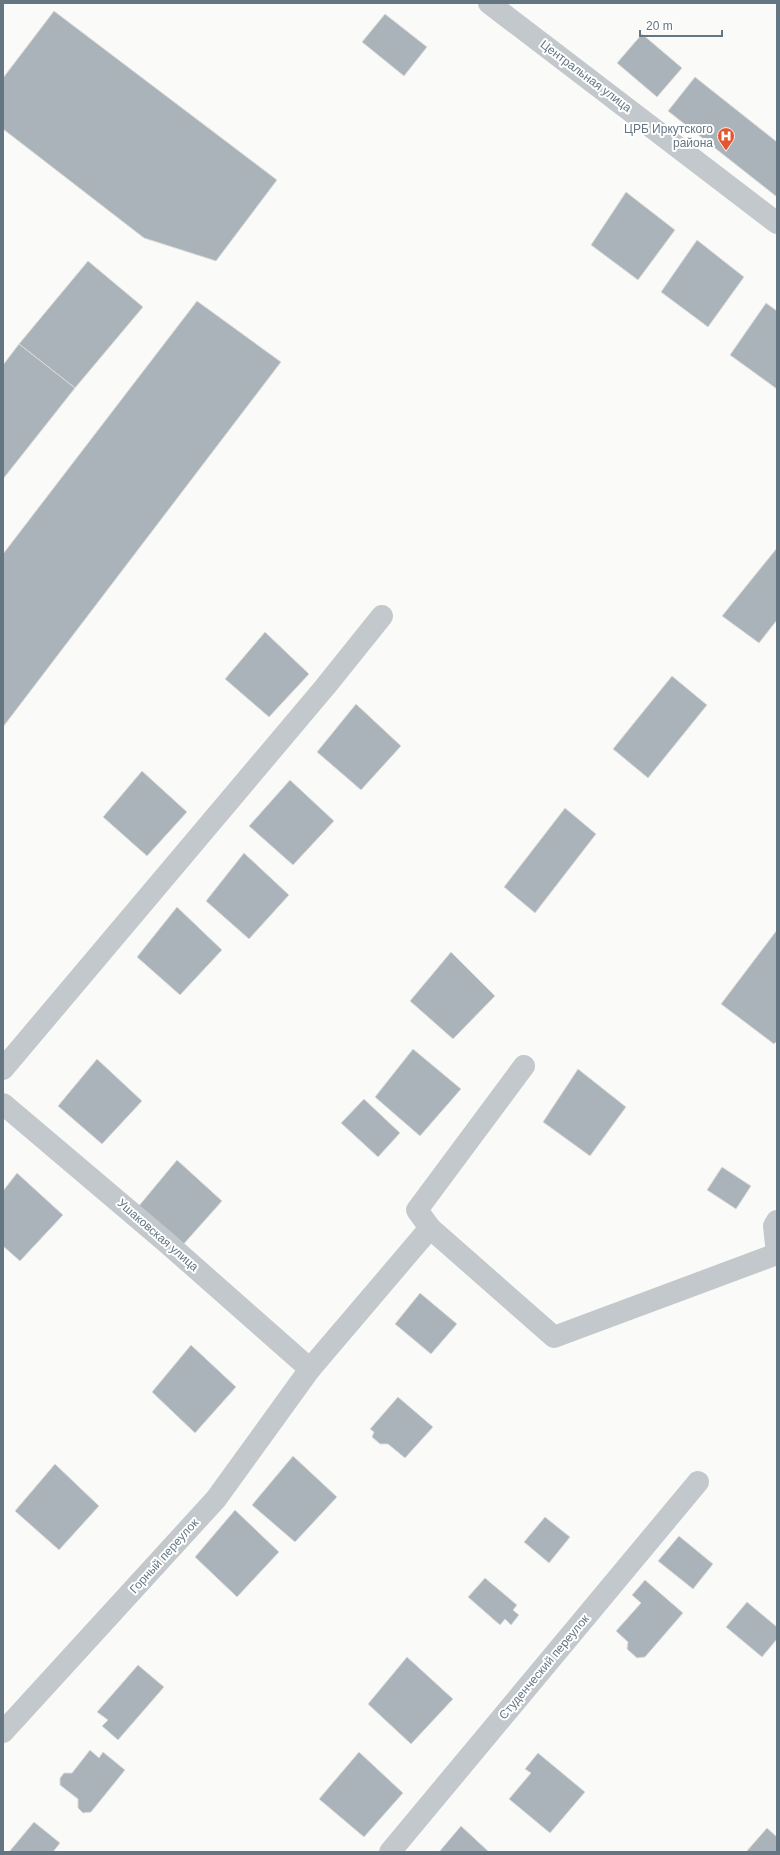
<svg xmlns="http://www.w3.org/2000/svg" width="780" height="1855" font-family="Arial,sans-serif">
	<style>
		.building { fill: #aab3b9; stroke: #dcdcda }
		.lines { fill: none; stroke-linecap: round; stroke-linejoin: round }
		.minor { stroke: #c3c8cc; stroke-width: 22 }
		.labels { text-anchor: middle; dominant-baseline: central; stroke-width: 4; stroke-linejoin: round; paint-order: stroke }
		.street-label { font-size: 12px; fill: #657683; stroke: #fff }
		.poi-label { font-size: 12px; fill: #657683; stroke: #fff; text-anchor: end }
	</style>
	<rect width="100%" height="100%" fill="#fafaf8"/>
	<g class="building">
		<path d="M54,11L277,180L216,261L144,238L3,129V78Z"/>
		<path d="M385,14L427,47L404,76L362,42Z"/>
		<path d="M642,34L682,68L657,97L617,63Z"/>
		<path d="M695,77L777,142V197L668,111Z"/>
		<path d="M626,192L675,230L638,280L591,245Z"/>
		<path d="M697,240L744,277L708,327L661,292Z"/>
		<path d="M88,261L143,307L75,388L19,344Z"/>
		<path d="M197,301L281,362L3,727V554Z"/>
		<path d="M766,303L777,311V389L730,355Z"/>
		<path d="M19,344L75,388L3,479V365Z"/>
		<path d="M777,548V620L759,643L722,616Z"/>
		<path d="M265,632L309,674L269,717L225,679Z"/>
		<path d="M672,676L707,705L648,778L613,749Z"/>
		<path d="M356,704L401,746L361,790L317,752Z"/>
		<path d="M142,771L187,812L147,856L103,817Z"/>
		<path d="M290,780L334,821L293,865L249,826Z"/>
		<path d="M565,808L596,834L535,913L504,887Z"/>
		<path d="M244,853L289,895L249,939L206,901Z"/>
		<path d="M177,907L222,950L180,995L137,957Z"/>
		<path d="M777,930V1041L774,1044L721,1004Z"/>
		<path d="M451,952L495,996L453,1039L410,1001Z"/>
		<path d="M413,1049L461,1089L420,1136L375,1097Z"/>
		<path d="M97,1059L142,1101L102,1144L58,1106Z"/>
		<path d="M578,1069L626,1107L590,1156L543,1122Z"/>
		<path d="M364,1099L400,1133L378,1157L341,1123Z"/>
		<path d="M177,1160L222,1201L181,1247L138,1207Z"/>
		<path d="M722,1167L751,1186L736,1209L707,1190Z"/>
		<path d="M17,1173L63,1215L20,1261L3,1246V1191Z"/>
		<path d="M420,1293L457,1324L431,1354L395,1324Z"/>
		<path d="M191,1345L236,1387L195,1433L152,1392Z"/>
		<path d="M398,1397L433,1427L405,1458L388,1444H380L372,1437L374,1432L370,1429Z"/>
		<path d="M293,1456L337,1497L295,1542L252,1505Z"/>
		<path d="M55,1464L99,1506L59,1550L15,1511Z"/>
		<path d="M235,1510L279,1552L237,1597L195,1557Z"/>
		<path d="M545,1517L570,1537L549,1563L524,1542Z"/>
		<path d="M679,1536L713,1564L693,1589L658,1561Z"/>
		<path d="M485,1578L517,1605L513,1610L519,1615L511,1625L505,1619L500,1625L468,1597Z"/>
		<path d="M645,1580L683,1613L645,1657L637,1658L627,1649L628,1642L616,1631L641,1603L632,1595Z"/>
		<path d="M747,1602L777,1627V1639L762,1657L726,1627Z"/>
		<path d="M407,1657L453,1699L411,1744L368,1704Z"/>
		<path d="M138,1665L164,1687L118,1740L102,1726L108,1720L97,1712Z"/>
		<path d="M90,1750L99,1758L103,1752L125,1770L91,1812L83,1813L78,1808V1799L60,1785V1778L64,1773H72Z"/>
		<path d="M359,1752L403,1793L364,1837L319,1799Z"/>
		<path d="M538,1753L585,1792L550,1833L509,1799L531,1773L525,1769Z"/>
		<path d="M34,1822L60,1843L53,1852H9Z"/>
		<path d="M461,1826L489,1852H439Z"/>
		<path d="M767,1828L777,1837V1852H746Z"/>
	</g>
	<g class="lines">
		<g class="minor">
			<path d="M489,3L777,223"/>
			<path d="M3,1069L325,687L382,616"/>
			<path d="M3,1104L166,1242L310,1369"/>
			<path d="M777,1221L774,1226L777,1254"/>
			<path d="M430,1228L417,1210L524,1066"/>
			<path d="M3,1732L216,1499L310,1369L430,1228L554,1337L777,1254"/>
			<path d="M390,1852L698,1482"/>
		</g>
	</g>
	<defs>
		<g id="hospital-pin" transform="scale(0.9)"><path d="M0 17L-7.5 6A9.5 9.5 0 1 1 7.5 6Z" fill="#e4572e" stroke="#fff"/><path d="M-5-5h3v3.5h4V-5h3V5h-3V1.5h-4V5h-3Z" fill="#fff"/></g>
	</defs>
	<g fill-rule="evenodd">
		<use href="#hospital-pin" x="726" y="136"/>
	</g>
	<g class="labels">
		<g class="street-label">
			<text transform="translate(586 76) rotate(37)">Центральная улица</text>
			<text transform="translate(158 1235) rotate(41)">Ушаковская улица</text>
			<text transform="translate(164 1556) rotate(-48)">Горный переулок</text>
			<text transform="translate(544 1667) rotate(-50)">Студенческий переулок</text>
		</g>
		<g class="poi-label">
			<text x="713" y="129">ЦРБ Иркутского<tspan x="713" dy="14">района</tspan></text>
		</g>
	</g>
	<rect width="780" height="1855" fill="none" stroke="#657683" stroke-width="8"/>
	<path d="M640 30v6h82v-6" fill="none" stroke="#657683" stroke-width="2"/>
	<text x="646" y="30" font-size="12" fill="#657683" stroke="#ffffff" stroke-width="3" paint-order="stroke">20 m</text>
</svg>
